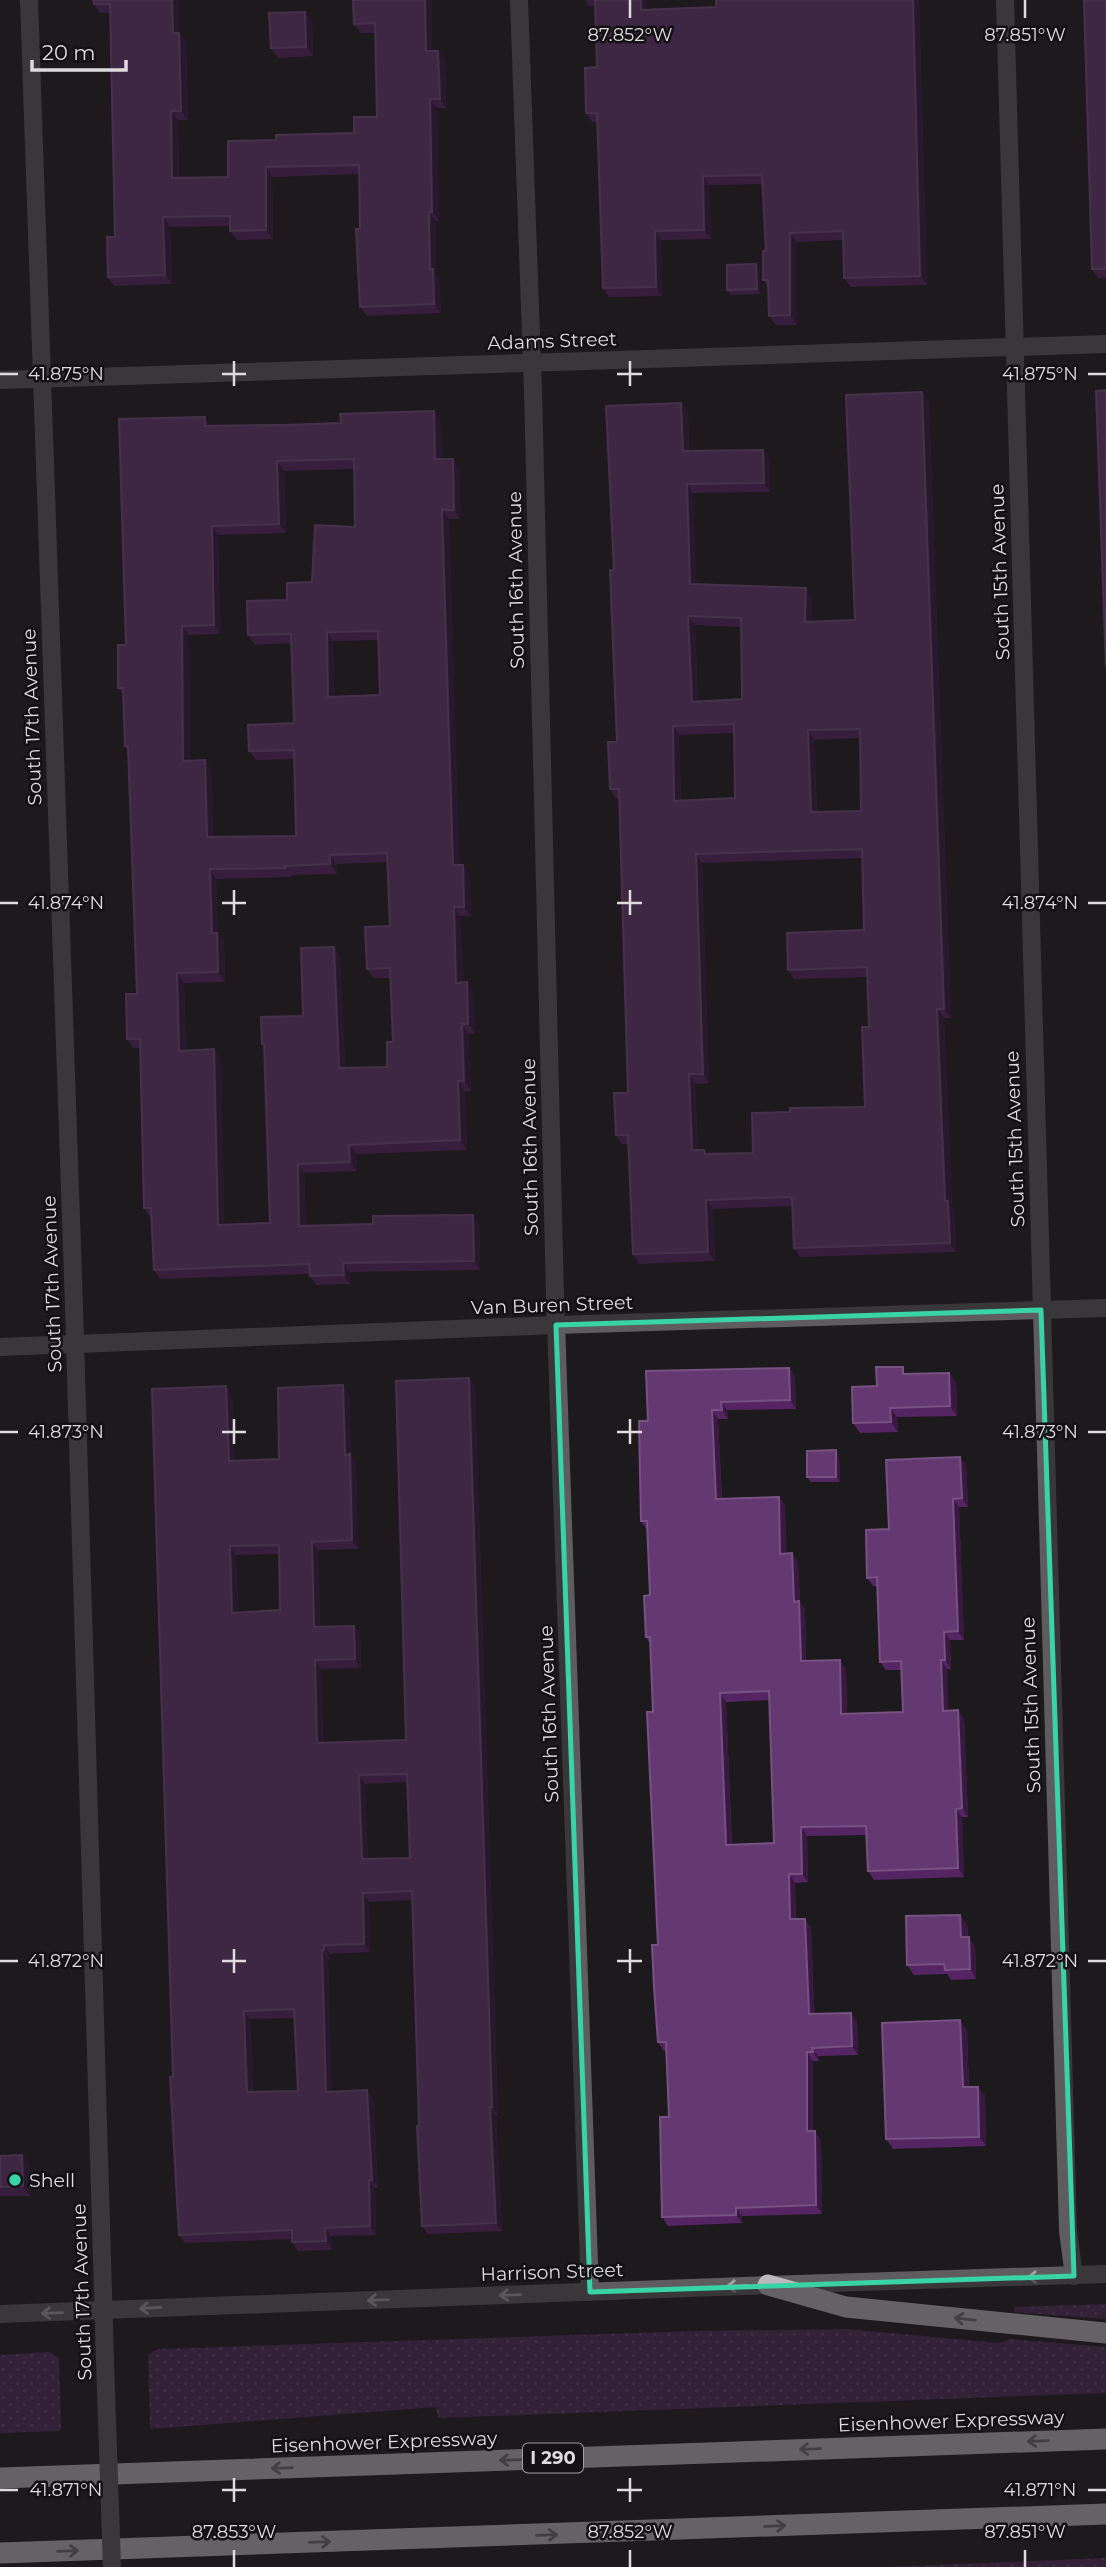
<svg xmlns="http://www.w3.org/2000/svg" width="1106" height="2567" font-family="Montserrat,sans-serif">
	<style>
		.grass { fill: url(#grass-dots) }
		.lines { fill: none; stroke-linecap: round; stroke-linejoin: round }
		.minor { stroke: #5e5c5e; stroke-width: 18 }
		.highway { stroke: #bcb8be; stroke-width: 21 }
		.minor-bridge { stroke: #5e5c5e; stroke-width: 18 }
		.wall { fill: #552463; fill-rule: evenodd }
		.shaded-wall { fill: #391842 }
		.building { fill: #643871; stroke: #775182; stroke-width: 2; fill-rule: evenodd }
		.oneway { stroke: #a4a2a5 }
		.oneway2 { stroke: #706d72 }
		.marked { fill: none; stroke: #38d4a6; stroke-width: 5; stroke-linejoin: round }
		.ticks { fill: none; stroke: #dedcdf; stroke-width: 2.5 }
		.poi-dot { fill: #38d4a6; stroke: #141115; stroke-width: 2.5 }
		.labels { text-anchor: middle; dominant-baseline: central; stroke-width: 5; stroke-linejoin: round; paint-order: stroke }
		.shield { fill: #141115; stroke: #a19fa2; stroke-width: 2 }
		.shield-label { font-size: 18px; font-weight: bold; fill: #dedcdf }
		.street-label { font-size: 19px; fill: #dedcdf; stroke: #141115 }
		.poi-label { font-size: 19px; fill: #dedcdf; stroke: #141115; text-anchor: start }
		.ticks-label { font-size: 18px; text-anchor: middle; fill: #dedcdf; stroke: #141115; stroke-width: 5; stroke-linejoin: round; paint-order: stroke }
	</style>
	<defs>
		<pattern id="grass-dots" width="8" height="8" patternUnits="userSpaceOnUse" patternTransform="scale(1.75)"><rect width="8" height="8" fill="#4f2a5a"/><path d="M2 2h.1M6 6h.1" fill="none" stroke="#684871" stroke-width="1.8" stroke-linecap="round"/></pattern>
	</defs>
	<rect width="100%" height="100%" fill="#1d1a1e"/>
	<g class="grass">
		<path d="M1106,2304V2319L1014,2312V2307Z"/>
		<path d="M848,2329L999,2343L1010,2339L1106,2347V2393L438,2418L436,2407L150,2429L148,2355L158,2349L696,2331Z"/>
		<path d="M50,2352L59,2358L61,2431L0,2433V2355Z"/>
		<path d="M1106,2558V2567H885Z"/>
	</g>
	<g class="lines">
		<g class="minor">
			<path d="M29,0L74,1306L105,2361"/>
			<path d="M519,0L533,391L555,1295L590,2292"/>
			<path d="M1005,0L1068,2231L1074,2276"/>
			<path d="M0,380L1106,344"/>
			<path d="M0,1347L556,1325L1106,1308"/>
			<path d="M0,2314L768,2285L1106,2274"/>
		</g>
		<g class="highway">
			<path d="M768,2285L846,2307L1106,2333"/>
			<path d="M0,2478L1106,2439"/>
			<path d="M0,2553L1106,2514"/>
		</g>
		<path class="minor-bridge" d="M105,2361L112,2567"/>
	</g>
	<g class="wall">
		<path d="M93,0H179V33L186,42L188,120H178L179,178L228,177L276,140L354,133L377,117L375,33H361L354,24L353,0H432V51H438L445,60L446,108H437L439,221H436V274L439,278L441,313L367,316L360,307L359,174L272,177L273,239L237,240L230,231V226L170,227L172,284L114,286L108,277L115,237L110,13H100L94,4Z"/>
		<path d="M585,0H647V9L919,0L927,285L851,287L844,278L843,240L797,242V325H776L769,316L768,288L763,280L766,251L763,184L709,185L711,239L661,240L662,296L609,297L603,288L597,122H592L586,113L597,67L595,6H589Z"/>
		<path d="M1106,0V278H1098L1092,269Z"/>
		<path d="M312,21L313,56L278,58L271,48Z"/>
		<path d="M760,268V294L731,295L727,290Z"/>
		<path d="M929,402L951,1018H944L952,1206L954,1210L956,1252L800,1257L794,1248L793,1206L713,1209L715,1261L639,1264L633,1254L628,1144H622L616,1135L628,1093L619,798L616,799L610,789L617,742L614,570L681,403L688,412L689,451L770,459V492L693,493L696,584L812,597V622L855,620ZM695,625L741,627L742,699L698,701ZM735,733V798L681,800L679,735ZM860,738L861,811H817L814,740ZM863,858L864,930L788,970L794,979L867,977L869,1027L865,1107L790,1112L753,1153L708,1154L698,1150L695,1084L709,1083L702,863Z"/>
		<path d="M441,421L442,459L459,468L460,519H449L459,865H463L469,874L471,916H460L463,982H467L473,992L475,1033L468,1034L471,1091H465L467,1150L356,1154L357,1171L304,1173L306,1226L479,1224L480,1270L350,1272V1284L316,1285L310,1276V1274L160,1279L154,1270L152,1217H150L144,1208L140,1048H133L127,1039L137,994L128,751L125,746L123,695L118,688L126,645L211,426ZM354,469L355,527L312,582L287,600L248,635L255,645L292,643L294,723L249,751L256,760L294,759L296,836L213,837L211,769L190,761L189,635L220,634L218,535L286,533L284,471ZM378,640L380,695L334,696L333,641ZM387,862L390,926L367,969L373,978H391L393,1042L387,1067L345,1068L340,957L303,1016L262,1044L264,1047L270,1223L224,1225L221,1059L214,1049L186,1050L184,983L225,982L224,942L218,934L216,879L291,877V875L337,874L336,864Z"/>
		<path d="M789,1368L795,1377L796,1409L727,1410L728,1419H718L722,1499L779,1497L785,1505L786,1554L792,1553L798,1562L800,1602L805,1610L806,1661L846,1669L847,1714L903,1712L902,1670H886L880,1662L877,1586H873L867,1578L889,1529L966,1465L968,1507H959L964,1640H950L951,1669H947L948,1711L958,1710L964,1719L968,1817H962L964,1877L874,1880L868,1871L867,1835L807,1836L808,1882L795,1883L796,1919L811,1927L814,2014L851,2013L857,2022L858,2055L818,2056L819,2061H813V2131L821,2140L822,2214L742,2216V2223L668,2226L662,2217L669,2117L667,2051H664L658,2042V1945L653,1712L650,1644L646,1637L650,1595L647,1530L641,1521L648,1421ZM769,1700L774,1843L732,1844L726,1702Z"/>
		<path d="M949,1373L956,1383L957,1416L897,1417L898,1432L860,1433L853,1423L877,1386L908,1374Z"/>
		<path d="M469,1378L475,1387L498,2116H496L502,2231L428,2234L422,2226L412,1900L369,1902L370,1952L330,1954V1959H328L331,2091L373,2099L378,2188H375L376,2235L331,2236L332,2250L298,2251L292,2242V2239L185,2243L179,2235L173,2077L226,1386L232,1395L234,1461L279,1459L349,1394L351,1455L356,1463L358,1549L318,1550L320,1627L354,1626L360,1634L361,1668L321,1669L323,1743L406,1740ZM279,1554L280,1610L238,1613L236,1555ZM408,1782L410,1858L368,1859L365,1784ZM295,2018L298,2091L253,2092L250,2019Z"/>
		<path d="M836,1450L839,1455L840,1482H811L807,1477Z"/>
		<path d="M967,1924L968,1937L975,1947L976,1979L951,1980L947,1974L914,1975L907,1965Z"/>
		<path d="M967,2030L969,2087H978L985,2096L986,2146L893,2149L886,2139Z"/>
		<path d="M22,2155L29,2164L30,2196H0V2156Z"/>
	</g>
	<g class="shaded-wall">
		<path d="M172,0H179V42L173,33Z"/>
		<path d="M425,0H432V60L426,51Z"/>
		<path d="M641,0H647V19L641,10Z"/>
		<path d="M913,0H919L927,285L920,276Z"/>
		<path d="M305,12L312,21L313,56L306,47Z"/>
		<path d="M179,33L186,42L188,120L181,111Z"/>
		<path d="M438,51L445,60L446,108L440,99Z"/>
		<path d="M430,99L437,108L439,221L432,212Z"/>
		<path d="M171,111L178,120L179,187L172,178Z"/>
		<path d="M266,167L272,177L273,239L266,230Z"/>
		<path d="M703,176L709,185L711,239L704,230Z"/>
		<path d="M429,212L436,221V274L439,278L441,313L434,304L430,269Z"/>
		<path d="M163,217L170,227L172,284L165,275Z"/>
		<path d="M655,231L661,240L662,296L656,287Z"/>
		<path d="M790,233L797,242V325L790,315Z"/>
		<path d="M756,264L760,268V294L757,289Z"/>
		<path d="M922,392L929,402L951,1018L944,1009Z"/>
		<path d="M681,403L688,412L689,461L683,451Z"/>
		<path d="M434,411L441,421L442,468L435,459Z"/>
		<path d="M205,417L211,426H205Z"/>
		<path d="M763,450L770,459V492L764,483Z"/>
		<path d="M453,459L459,468L460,519L454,510Z"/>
		<path d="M277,461L284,471L286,533L279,524Z"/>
		<path d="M687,484L693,493L697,593L690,584Z"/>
		<path d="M442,510L449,519L460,874L453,865Z"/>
		<path d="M212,526L218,535L220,634L214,625Z"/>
		<path d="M806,588L812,597V631L805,622Z"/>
		<path d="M688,616L695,625L698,711L692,702Z"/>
		<path d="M182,626L189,635L190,770L183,761Z"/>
		<path d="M327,632L333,641L334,706L328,697Z"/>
		<path d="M673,726L679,735L681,810L674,801Z"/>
		<path d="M808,730L814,740L817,821L811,812Z"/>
		<path d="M205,760L211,769L213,847L207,837Z"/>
		<path d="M696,854L702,863L709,1083L703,1074Z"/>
		<path d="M330,855L336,864L337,874L330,864Z"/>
		<path d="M463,865L469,874L471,916L464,907Z"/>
		<path d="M210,869L216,879L218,934L224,942L225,982L218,972L212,933Z"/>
		<path d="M454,907L460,916L463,992L456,983Z"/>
		<path d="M334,947L340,957L346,1077L339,1068Z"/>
		<path d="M177,973L184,983L186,1060L179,1051Z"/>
		<path d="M467,982L473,992L475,1033L468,1024Z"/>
		<path d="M937,1009L944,1018L952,1206L954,1210L956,1252L950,1243L945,1201Z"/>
		<path d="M462,1024L468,1034L471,1091L464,1081Z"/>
		<path d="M214,1049L221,1059L225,1235L218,1225Z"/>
		<path d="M689,1074L695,1084L698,1159L692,1150Z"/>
		<path d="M458,1081L465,1091L467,1150L460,1140Z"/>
		<path d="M349,1145L356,1154L357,1171L350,1162Z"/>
		<path d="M298,1164L304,1173L306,1235L299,1226Z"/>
		<path d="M706,1200L713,1209L715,1261L708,1252Z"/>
		<path d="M473,1215L479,1224L480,1270L474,1261Z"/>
		<path d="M343,1263L350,1272V1284L344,1275Z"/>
		<path d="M789,1368L795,1377L796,1409L790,1400Z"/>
		<path d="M949,1373L956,1383L957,1416L950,1406Z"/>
		<path d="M469,1378L475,1387L498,2116L492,2107Z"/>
		<path d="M343,1385L349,1394L351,1455L356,1463L358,1549L352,1540L345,1455Z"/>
		<path d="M226,1386L232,1395L235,1469L229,1461Z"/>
		<path d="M721,1402L727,1410L728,1419L722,1410Z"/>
		<path d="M890,1408L897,1417L898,1432L891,1422Z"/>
		<path d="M712,1410L718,1419L722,1507L716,1499Z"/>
		<path d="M836,1450L839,1455L840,1482L836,1477Z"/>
		<path d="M960,1457L966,1465L968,1507L962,1498Z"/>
		<path d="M779,1497L785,1505L786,1562L780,1554Z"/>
		<path d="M953,1499L959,1507L964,1640L958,1631Z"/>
		<path d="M312,1542L318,1550L320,1636L314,1627Z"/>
		<path d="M230,1546L236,1555L238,1621L232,1613Z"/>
		<path d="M792,1553L798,1562L800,1602L805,1610L806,1670L801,1661L794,1602Z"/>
		<path d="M354,1626L360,1634L361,1668L355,1659Z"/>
		<path d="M944,1632L950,1640L951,1669L945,1660Z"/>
		<path d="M315,1660L321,1669L323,1752L317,1743Z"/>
		<path d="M840,1660L846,1669L847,1723L841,1714Z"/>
		<path d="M941,1660L947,1669L949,1720L943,1711Z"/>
		<path d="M720,1693L726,1702L732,1853L726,1845Z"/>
		<path d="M958,1710L964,1719L968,1817L962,1808Z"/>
		<path d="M359,1775L365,1784L368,1868L362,1859Z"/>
		<path d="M956,1809L962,1817L964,1877L958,1868Z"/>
		<path d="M801,1827L807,1836L808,1882L802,1874Z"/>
		<path d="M789,1874L795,1883L796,1928L790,1919Z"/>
		<path d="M363,1893L369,1902L370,1952L364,1944Z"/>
		<path d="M960,1915L967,1924L968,1947L961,1937Z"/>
		<path d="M805,1919L811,1927L815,2022L809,2014Z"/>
		<path d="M969,1937L975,1947L976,1979L970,1969Z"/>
		<path d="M324,1945L330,1954V1959L324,1950Z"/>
		<path d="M322,1950L328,1959L332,2100L326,2092Z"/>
		<path d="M244,2011L250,2019L253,2101L247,2092Z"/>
		<path d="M851,2013L857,2022L858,2055L852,2046Z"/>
		<path d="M960,2020L967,2030L969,2097L963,2087Z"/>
		<path d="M812,2048L818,2056L819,2061L813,2052Z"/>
		<path d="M807,2052L813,2061V2140L807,2131Z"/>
		<path d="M978,2087L985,2096L986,2146L979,2137Z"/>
		<path d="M367,2090L373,2099L378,2188L372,2180Z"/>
		<path d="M490,2107L496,2116L502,2231L496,2223Z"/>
		<path d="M815,2131L821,2140L822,2214L816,2205Z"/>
		<path d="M22,2155L29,2164L30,2196L23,2186Z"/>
		<path d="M369,2180L375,2188L376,2235L370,2226Z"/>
		<path d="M736,2208L742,2216V2223L736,2215Z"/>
		<path d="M325,2228L331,2236L332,2250L326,2241Z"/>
	</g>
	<g class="building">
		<path d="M93,0H172L173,33H179L181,111H171L172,178L228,177V141L276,140V135L354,133V117H377L375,23L354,24L353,0H425L426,51H438L440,99H430L432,212H429L430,269H433L434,304L360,307L356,229H360L359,165L266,167V230L230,231V216L163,217L165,275L108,277L107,237H115L110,4H94Z"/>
		<path d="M595,0H641V10L716,7V0H913L920,276L844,278L843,231L790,233V315L769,316L768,280H763V251H766L762,175L703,176L704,230L655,231L656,287L603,288L597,113H586L585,68L597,67Z"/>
		<path d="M1084,0H1106V269H1092Z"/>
		<path d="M305,12L306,47L271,48L269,13Z"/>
		<path d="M756,264L757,289L727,290V265Z"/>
		<path d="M1106,390V667L1096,391Z"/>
		<path d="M922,392L944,1009H937L945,1201H948L950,1243L794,1248L792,1199L790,1197L706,1200L708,1252L633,1254L628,1135H616L614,1093H628L619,789H610L608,742H617L610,570H614L606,406L681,403L683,451L763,450L764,483L687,484L690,584L806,588L805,622L855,620L846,395ZM688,616L741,618L742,699L692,702ZM734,724L735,798L674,801L673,726ZM860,729L861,811L811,812L808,730ZM862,849L864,930L787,933L788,970L867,967L869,1027H862L865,1107L790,1108V1112L752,1113L753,1153L705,1154L704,1150H692L689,1074H703L696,854Z"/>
		<path d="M434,411L435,459H453L454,510H442L453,865H463L464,907H454L456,983L467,982L468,1024H462L464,1081H458L460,1140L349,1145L350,1162L298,1164L299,1226L373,1224V1216L473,1215L474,1261L343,1263L344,1275L310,1276L309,1264L154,1270L151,1208H144L140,1039H127L126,994H137L128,746H125L123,688H118V645H126L119,419L205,417V426L283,425L341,423L340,414ZM354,459L355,527L315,525L312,582L287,583V600L247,601L248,635L291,634L294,723L248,725L249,751L294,750L296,836L207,837L205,760L183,761L182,626L214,625L212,526L279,524L277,461ZM378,631L380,695L328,697L327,632ZM387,853L390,926L365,927L367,969L390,968L393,1042H387V1067L339,1068L334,947L301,948L303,1016L261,1017L262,1044H264L270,1223L218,1225L214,1049L179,1051L177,973L218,972L217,933H212L210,869L285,868L284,866L330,864V855Z"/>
		<path d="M876,1367H903V1374L949,1373L950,1406L890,1408L891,1422L853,1423L852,1387L877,1386Z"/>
		<path d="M789,1368L790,1400L721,1402L722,1410H712L716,1499L779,1497L780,1554L792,1553L794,1602L799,1601L801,1661L840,1660L841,1714L903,1712L901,1661L880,1662L877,1577L867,1578L866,1530L889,1529L886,1460L960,1457L962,1498L953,1499L958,1631L944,1632L945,1660H941L943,1711L958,1710L962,1808L956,1809L958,1868L868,1871L866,1826L801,1827L802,1874H789L790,1919H805L809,2014L851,2013L852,2046L812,2048L813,2052H807V2131H815L816,2205L736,2208V2215L662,2217L660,2117H669L666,2042H658L654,1987L652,1945H658L647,1712H653L650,1637H646L644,1596L650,1595L647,1521H641L639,1421H648L646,1371ZM769,1691L774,1843L726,1845L720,1693Z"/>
		<path d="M469,1378L492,2107H490L496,2223L422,2226L417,2126H419L412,1891L363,1893L364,1944L324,1945V1950H322L326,2092L367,2090L372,2180H369L370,2226L325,2228L326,2241L292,2242V2230L179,2235L170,2077H173L152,1389L226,1386L229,1461L279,1459L278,1388L343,1385L345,1455L350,1454L352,1540L312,1542L314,1627L354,1626L355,1659L315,1660L317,1743L406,1740L396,1381ZM279,1545L280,1610L232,1613L230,1546ZM407,1774L410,1858L362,1859L359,1775ZM294,2009L298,2091L247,2092L244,2011Z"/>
		<path d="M836,1450V1477H807V1451Z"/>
		<path d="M960,1915L961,1937H969L970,1969L945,1970L944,1964L907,1965L906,1916Z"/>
		<path d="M960,2020L963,2087H978L979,2137L886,2139L882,2023Z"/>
		<path d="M22,2155L23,2186L0,2187V2156Z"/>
	</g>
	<defs><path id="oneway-shaft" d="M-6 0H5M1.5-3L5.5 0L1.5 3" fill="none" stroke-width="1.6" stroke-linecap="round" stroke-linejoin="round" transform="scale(1.75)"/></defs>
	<g class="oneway">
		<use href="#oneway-shaft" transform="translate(1038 2277) rotate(178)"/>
		<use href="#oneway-shaft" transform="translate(737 2286) rotate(178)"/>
		<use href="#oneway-shaft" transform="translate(510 2295) rotate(178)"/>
		<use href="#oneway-shaft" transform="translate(378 2300) rotate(178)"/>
		<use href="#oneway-shaft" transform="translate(150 2308) rotate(177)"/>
		<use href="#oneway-shaft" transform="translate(52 2313) rotate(178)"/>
	</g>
	<g class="oneway2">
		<use href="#oneway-shaft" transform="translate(965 2319) rotate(-174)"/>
		<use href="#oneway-shaft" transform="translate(1038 2441) rotate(178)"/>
		<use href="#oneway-shaft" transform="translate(810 2449) rotate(178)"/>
		<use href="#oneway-shaft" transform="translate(510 2460) rotate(178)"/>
		<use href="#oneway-shaft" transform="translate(282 2468) rotate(178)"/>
		<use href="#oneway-shaft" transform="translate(775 2526) rotate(-2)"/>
		<use href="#oneway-shaft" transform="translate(547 2535) rotate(-2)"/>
		<use href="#oneway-shaft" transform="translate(320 2542) rotate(-2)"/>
		<use href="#oneway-shaft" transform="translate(68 2551) rotate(-2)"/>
	</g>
	<path d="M0 0H1106V2567H0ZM1041,1310L1074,2276L590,2292L556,1325Z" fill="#1d1a1e" fill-opacity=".55" fill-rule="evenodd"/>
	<path class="marked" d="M1041,1310L1074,2276L590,2292L556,1325Z"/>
	<path class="ticks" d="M630,0V18M1025,0V18M234,361V386M630,361V386M0,374H18M222,374H246M617,374H642M1088,374H1106M234,890V915M630,890V915M0,903H18M222,903H246M617,903H642M1088,903H1106M234,1419V1444M630,1419V1444M0,1432H18M222,1432H246M617,1432H642M1088,1432H1106M234,1949V1973M630,1949V1973M0,1961H18M222,1961H246M617,1961H642M1088,1961H1106M234,2478V2502M630,2478V2502M0,2490H18M222,2490H246M617,2490H642M1088,2490H1106M234,2550V2567M630,2550V2567M1025,2550V2567"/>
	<circle class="poi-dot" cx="15" cy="2180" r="7"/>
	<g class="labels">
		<rect class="shield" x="523" y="2443.5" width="60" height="29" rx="5"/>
		<g class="shield-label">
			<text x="553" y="2458">I 290</text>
		</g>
		<g class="street-label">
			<text transform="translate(552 341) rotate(-2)">Adams Street</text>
			<text transform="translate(1000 572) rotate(-92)">South 15th Avenue</text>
			<text transform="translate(516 580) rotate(-91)">South 16th Avenue</text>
			<text transform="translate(32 717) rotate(-92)">South 17th Avenue</text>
			<text transform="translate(1015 1139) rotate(-92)">South 15th Avenue</text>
			<text transform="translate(530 1147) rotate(-91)">South 16th Avenue</text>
			<text transform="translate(52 1284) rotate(-92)">South 17th Avenue</text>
			<text transform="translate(552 1305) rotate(-2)">Van Buren Street</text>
			<text transform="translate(1031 1705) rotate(-92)">South 15th Avenue</text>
			<text transform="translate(549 1714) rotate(-92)">South 16th Avenue</text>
			<text transform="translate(552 2272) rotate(-2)">Harrison Street</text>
			<text transform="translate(82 2292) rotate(-92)">South 17th Avenue</text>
			<text transform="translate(951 2421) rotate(-2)">Eisenhower Expressway</text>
			<text transform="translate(384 2442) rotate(-2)">Eisenhower Expressway</text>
		</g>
		<g class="poi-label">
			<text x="29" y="2180">Shell</text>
		</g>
	</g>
	<g class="ticks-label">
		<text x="630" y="41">87.852°W</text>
		<text x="1025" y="41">87.851°W</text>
		<text x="66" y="380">41.875°N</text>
		<text x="1040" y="380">41.875°N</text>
		<text x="66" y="909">41.874°N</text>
		<text x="1040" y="909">41.874°N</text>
		<text x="66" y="1438">41.873°N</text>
		<text x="1040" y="1438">41.873°N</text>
		<text x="66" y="1967">41.872°N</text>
		<text x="1040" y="1967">41.872°N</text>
		<text x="66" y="2496">41.871°N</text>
		<text x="1040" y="2496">41.871°N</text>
		<text x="234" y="2538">87.853°W</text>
		<text x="630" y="2538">87.852°W</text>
		<text x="1025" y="2538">87.851°W</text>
	</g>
	<path d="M32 60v10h94v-10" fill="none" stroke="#dedcdf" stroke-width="3.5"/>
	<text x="42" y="60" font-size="21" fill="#dedcdf" stroke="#141115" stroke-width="5" paint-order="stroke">20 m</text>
</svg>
